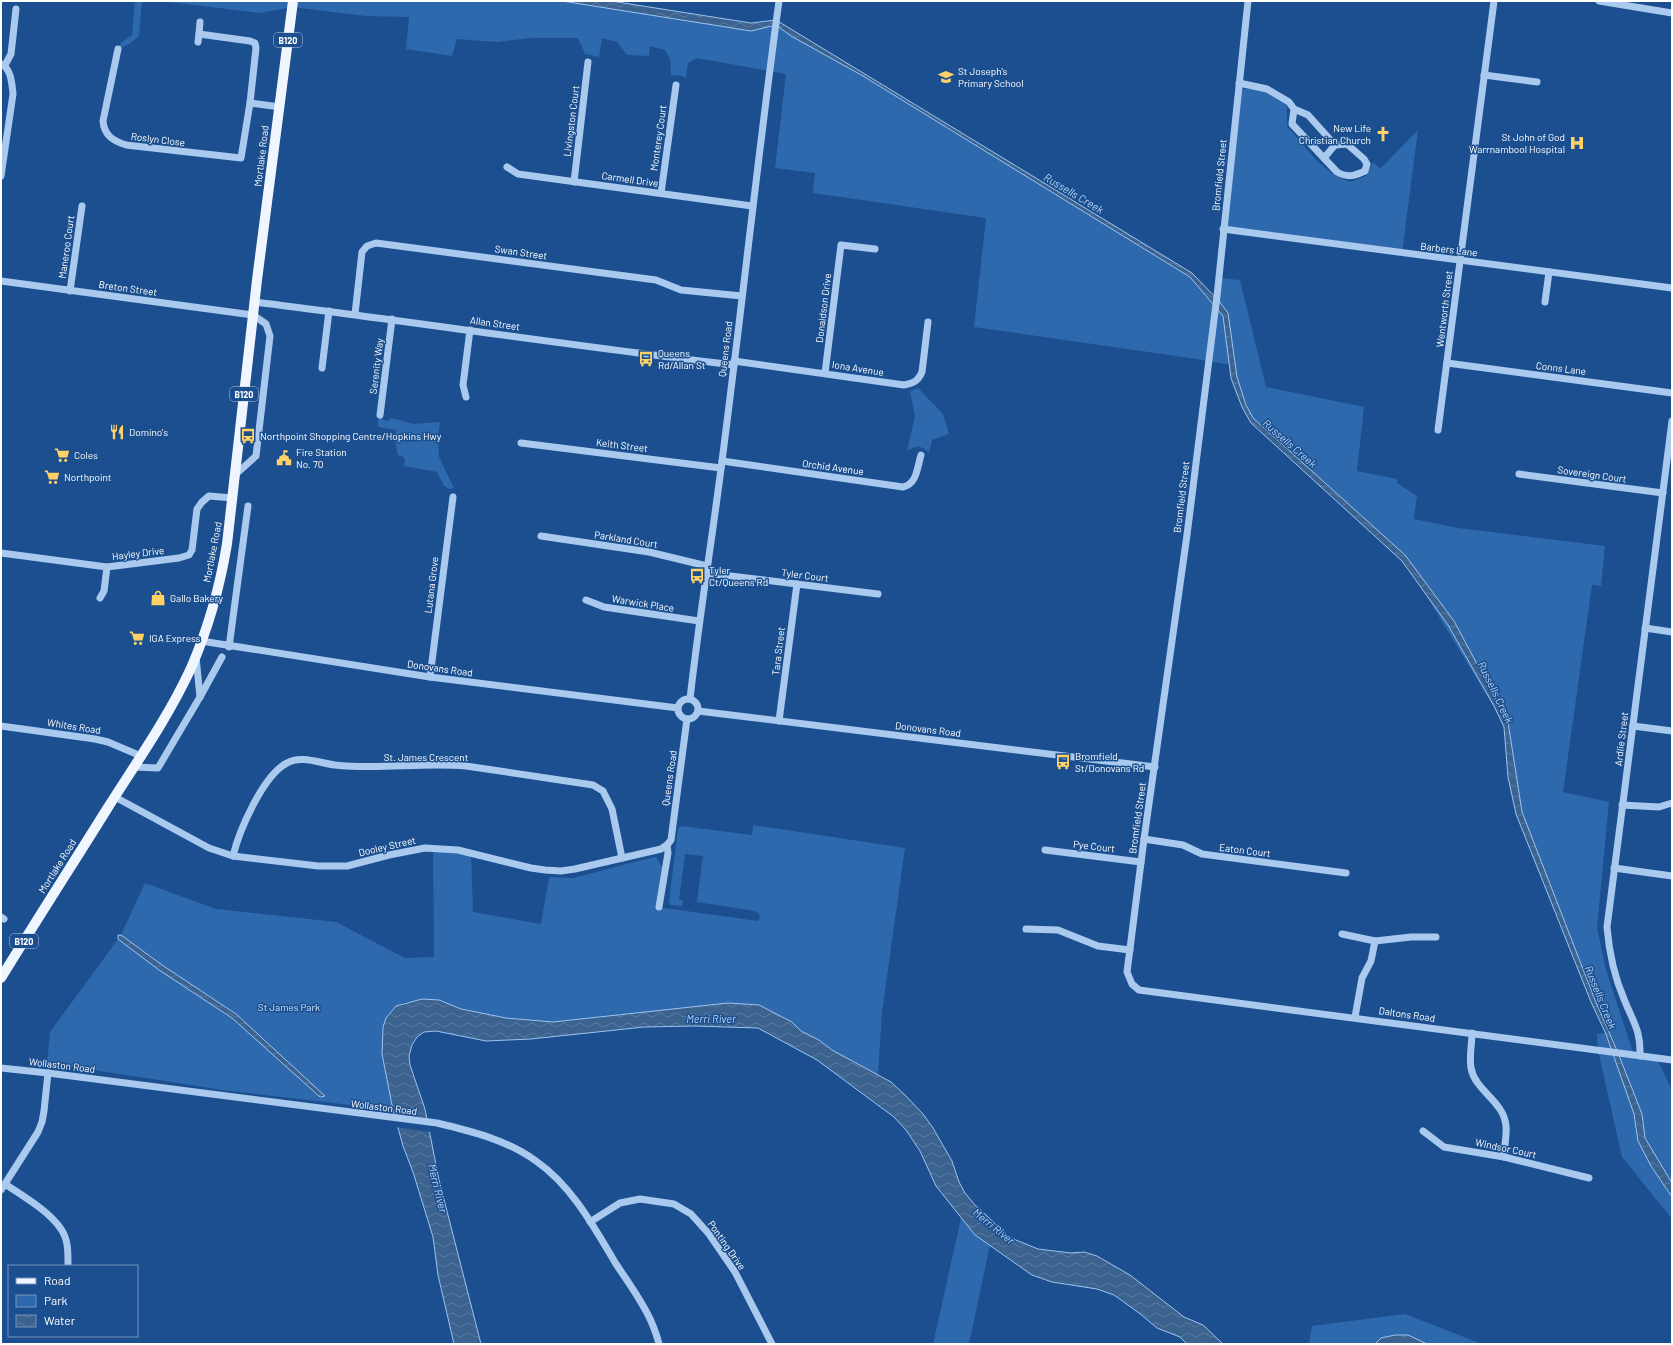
<svg xmlns="http://www.w3.org/2000/svg" width="1673" height="1345" font-family="Barlow,sans-serif">
	<style>
		.green { fill: #2e69ad }
		.water { fill: url(#water-waves); stroke: #9cc4f0 }
		.pier { fill: #1b4f8f }
		.lines { fill: none; stroke-linecap: round; stroke-linejoin: round }
		.minor { stroke: #a9c9ee; stroke-width: 7 }
		.major { stroke: #f0f6ff; stroke-width: 10 }
		.labels { text-anchor: middle; dominant-baseline: central; stroke-width: 3; stroke-linejoin: round; paint-order: stroke }
		.shield { fill: #1b4f8f; stroke: #bbcadd; stroke-width: 1 }
		.shield-label { font-size: 9px; font-weight: bold; fill: #fff }
		.poi-label { font-size: 10px; fill: #fff; stroke: #1b4f8f; text-anchor: start }
		.street-label { font-size: 10px; fill: #fff; stroke: #1b4f8f }
		.park-label { font-size: 10px; fill: #cfe3fa; stroke: #1b4f8f }
		.water-label { font-size: 11px; font-style: italic; fill: #b5d3f5; stroke: #1b4f8f }
	</style>
	<defs>
		<pattern id="water-waves" width="16" height="10" patternUnits="userSpaceOnUse"><rect width="16" height="10" fill="#3c6290"/><path d="M0 5q4-4 8 0t8 0" fill="none" stroke="#597aa1"/></pattern>
	</defs>
	<rect width="100%" height="100%" fill="#1b4f8f"/>
	<g class="green">
		<path d="M135,1H142L139,36L129,44L118,49L121,43L132,35Z"/>
		<path d="M161,1H593L751,26L776,23L1191,276L1215,307L1219,278L1240,280L1266,387L1364,407L1357,471L1397,479V483L1417,496L1414,519L1458,528L1605,546L1601,586L1592,585L1563,792L1609,802L1597,928L1606,970L1634,1055L1657,1058L1672,1091V1219L1622,1157L1598,1050L1597,1034L1606,1033L1518,813L1506,727L1404,559L1253,421L1232,365L1190,358L974,327L986,218L813,193L815,173L775,168L786,74L697,58L688,63L686,78L682,76L671,75L670,59L665,50L650,46L649,56L627,55L617,42L602,38L599,57L585,54L578,38H531L497,42L457,39L452,56L406,49L409,17L366,16L292,7L260,13Z"/>
		<path d="M1238,89H1252L1272,93L1287,105V126L1317,161L1334,175L1350,182L1366,176L1373,162L1380,169L1418,130L1402,253L1223,229Z"/>
		<path d="M918,388L943,414L949,434L932,440L929,453C922,445 916,445 907,451L915,416L910,391Z"/>
		<path d="M378,417L387,421L391,418L414,424L440,422L438,440L439,457L454,488L449,489L444,486L437,472L403,466L405,461L403,456L398,455L395,441L396,430L378,427Z"/>
		<path d="M753,825L905,848L882,1012L878,1075L832,1050L819,1040L801,1031L792,1022L598,1017L553,1022L506,1018L461,1009L439,1000L405,1002L396,1006L386,1018L383,1027L382,1054L393,1110L223,1090L74,1067L47,1064L50,1032L121,935L145,883L216,909L336,922L405,958L434,957L433,848L471,853L473,912L541,924L549,877L574,878L634,862L656,857L662,867L657,907L758,921L760,918L759,914L755,911L697,902L703,856L685,854L679,900H683L682,906L670,905L669,902L678,828L681,826L752,835Z"/>
		<path d="M961,1218L975,1235L990,1245L969,1344H933Z"/>
		<path d="M1405,1314L1482,1344H1427L1408,1335H1395L1381,1338L1375,1344H1309L1312,1326Z"/>
	</g>
	<g class="water">
		<path d="M562,1H611L751,23L776,20L1192,273L1219,301L1228,313L1237,377L1246,405L1253,418L1405,555L1454,621L1508,722L1522,812L1595,1000L1618,1053L1642,1114L1645,1138L1672,1183V1197L1651,1166L1638,1141L1634,1114L1606,1034L1591,1002L1516,814L1508,777L1504,727L1494,706L1448,625L1402,561L1251,423L1242,407L1231,378L1223,316L1190,277L863,76L791,36L776,25L751,31Z"/>
		<path d="M118,935H121L162,965L236,1014L325,1096L320,1097L232,1018L159,970L118,939Z"/>
		<path d="M422,999L439,1000L461,1009L506,1018L553,1022L728,1003L759,1005L792,1022L801,1031L819,1040L832,1050L891,1082L906,1096L923,1114L933,1128L952,1161L959,1182L965,1193L974,1204L1011,1238L1038,1249L1071,1253L1084,1252L1097,1256L1130,1275L1184,1317L1203,1325L1223,1344H1187L1180,1337L1157,1328L1139,1313L1114,1295L1097,1289L1052,1282L1032,1275L975,1235L936,1186L920,1151L906,1130L894,1117L817,1060L758,1028L695,1026L644,1027L531,1039L486,1041L436,1031L424,1032L417,1037L412,1045L409,1056L410,1065L425,1109L439,1180L481,1344H454L438,1275L433,1237L413,1172L403,1146L393,1110L382,1054L383,1027L386,1018L396,1006Z"/>
		<path d="M1395,1335H1408L1427,1344H1375L1381,1338Z"/>
	</g>
	<path class="pier" d="M392,1115L429,1119L431,1132L395,1127Z"/>
	<g class="lines">
		<g class="minor">
			<path d="M1248,1L1217,296L1187,535L1144,839L1127,972L1132,984L1139,990L1672,1060"/>
			<path d="M1599,1L1672,13"/>
			<path d="M198,42L199,34"/>
			<path d="M118,49L103,121C104,135 113,141 126,145L241,158L250,103L256,48L255,43L250,41L199,34L200,22"/>
			<path d="M1,64C11,68 12,84 13,94L1,176"/>
			<path d="M5,65L11,54L16,9"/>
			<path d="M1484,75L1537,82"/>
			<path d="M1239,83L1267,89L1289,102L1294,109L1308,115L1335,145L1347,144L1364,159L1367,164L1365,171C1354,176 1348,178 1337,172L1292,124L1294,109"/>
			<path d="M250,103L280,107"/>
			<path d="M1324,158L1335,145"/>
			<path d="M507,167L518,174L752,206"/>
			<path d="M574,182L588,62"/>
			<path d="M661,193L676,85"/>
			<path d="M1223,229L1672,288"/>
			<path d="M1,281L253,315L266,324L270,336L256,456L236,474"/>
			<path d="M70,291L82,206"/>
			<path d="M255,302C414,322 574,346 734,365"/>
			<path d="M1545,302L1549,272"/>
			<path d="M355,314L362,252L367,246L376,243L656,280L681,290L742,296"/>
			<path d="M734,361L904,385C914,383 918,381 922,372L928,322"/>
			<path d="M1447,363L1672,393"/>
			<path d="M322,368L329,311"/>
			<path d="M825,373L841,245L875,249"/>
			<path d="M466,397L463,385L470,330"/>
			<path d="M380,415L392,319"/>
			<path d="M1438,430L1494,1"/>
			<path d="M521,443L721,468"/>
			<path d="M722,461L903,487C917,484 917,468 921,455"/>
			<path d="M1519,474L1663,493"/>
			<path d="M541,536L649,552L707,566"/>
			<path d="M1,553L107,567L179,558L189,555L192,550L197,509L202,502L209,496L233,498"/>
			<path d="M706,573L878,594"/>
			<path d="M100,598L104,591L107,567"/>
			<path d="M586,600L604,607L699,621"/>
			<path d="M1645,628L1672,632"/>
			<path d="M201,641L430,677L678,708"/>
			<path d="M229,647L248,506"/>
			<path d="M196,657L200,697"/>
			<path d="M430,677L453,497"/>
			<path d="M690,699C699,619 712,540 722,461C742,308 758,154 779,1"/>
			<circle cx="688" cy="709" r="10"/>
			<path d="M698,711L1155,767"/>
			<path d="M779,721L797,584"/>
			<path d="M1,726L95,739L108,742L141,756"/>
			<path d="M1633,726L1672,731"/>
			<path d="M134,767L158,768L200,697L222,657"/>
			<path d="M115,797L209,848L233,856L318,866H347L389,855L425,848L458,850L531,868L545,870L561,871L575,869L661,849L667,845L671,840L687,719"/>
			<path d="M1622,805L1659,807L1672,803"/>
			<path d="M1144,839L1183,845L1202,854L1346,873"/>
			<path d="M1045,850L1141,862"/>
			<path d="M233,856C239,831 263,775 287,763C301,755 319,763 335,765C379,770 422,762 466,766L593,785L603,791L612,809L622,858"/>
			<path d="M1614,868L1672,876"/>
			<path d="M659,907L668,853L667,845"/>
			<path d="M1,917L4,919"/>
			<path d="M1026,929L1058,930L1098,946L1130,950"/>
			<path d="M1342,934L1375,941L1411,937H1436"/>
			<path d="M1355,1017L1362,978L1371,961L1375,941"/>
			<path d="M1472,1033C1472,1044 1469,1057 1471,1068C1475,1091 1504,1101 1506,1126C1507,1135 1504,1147 1504,1157"/>
			<path d="M1640,1056C1641,1030 1633,1022 1624,999C1614,976 1609,951 1607,927L1672,421"/>
			<path d="M1,1068L48,1073L437,1123C471,1131 507,1140 536,1161C572,1186 594,1227 616,1264C628,1282 642,1301 651,1321C654,1328 657,1336 659,1344"/>
			<path d="M1423,1131L1444,1147L1504,1157L1589,1178"/>
			<path d="M5,1184C23,1196 49,1211 61,1229C68,1239 68,1251 68,1263"/>
			<path d="M1,1190L38,1132L42,1122L44,1111L48,1073"/>
			<path d="M590,1222L620,1203L640,1199L674,1204L691,1214L709,1234L735,1272L772,1344"/>
		</g>
		<path class="major" d="M1,978C36,921 72,865 107,809C136,763 168,718 191,668C208,629 220,586 227,544L257,280L293,1"/>
	</g>
	<defs>
		<g id="school-bare" transform="scale(1.2)"><path d="M0-5L7-2L0 1L-7-2ZM-4 1L0 2.5L4 1V4Q0 6-4 4Z" fill="#ffd166" stroke="#1b4f8f" stroke-width="2.5" paint-order="stroke"/></g>
		<g id="church-bare" transform="scale(1.2)"><path d="M-1.2-6h2.4v3.5h3.3v2.4h-3.3V6h-2.4V-.1h-3.3v-2.4h3.3Z" fill="#ffd166" stroke="#1b4f8f" stroke-width="2.5" paint-order="stroke"/></g>
		<g id="hospital-bare" transform="scale(1.2)"><path d="M-5-5h3v3.5h4V-5h3V5h-3V1.5h-4V5h-3Z" fill="#ffd166" stroke="#1b4f8f" stroke-width="2.5" paint-order="stroke"/></g>
		<g id="bus-bare" transform="scale(1.2)"><path d="M-5-6H5V4H4V6H2V4H-2V6H-4V4H-5ZM-3.5-4V0h7V-4ZM-3.5 1.2v1.5H-2V1.2ZM2 1.2v1.5H3.5V1.2Z" fill="#ffd166" stroke="#1b4f8f" stroke-width="2.5" paint-order="stroke"/></g>
		<g id="restaurant-bare" transform="scale(1.2)"><path d="M-5-6h1v4h1v-4h1v4h1v-4h1v5L-1.5 .5V6h-2V.5L-5-1ZM5-6V6H3V1.5H1.5Q1.5-4 5-6Z" fill="#ffd166" stroke="#1b4f8f" stroke-width="2.5" paint-order="stroke"/></g>
		<g id="supermarket-bare" transform="scale(1.2)"><path d="M-6-5.5h2.5l.6 2H6L4.5 2H-2.5L-4.4-4H-6ZM-1.5 3.2a1.3 1.3 0 1 0 .1 0ZM3 3.2a1.3 1.3 0 1 0 .1 0Z" fill="#ffd166" stroke="#1b4f8f" stroke-width="2.5" paint-order="stroke"/></g>
		<g id="civic-bare" transform="scale(1.2)"><path d="M-.6-6.5H3V-4.5H.6V-3L4-1V1h2V6H-6V1h2V-1L-.6-3ZM-1.2 2.5V6h2.4V2.5Z" fill="#ffd166" stroke="#1b4f8f" stroke-width="2.5" paint-order="stroke"/></g>
		<g id="shop-bare" transform="scale(1.2)"><path d="M-5-2.5h2.3a2.7 3.5 0 0 1 5.4 0H5L5.5 6h-11ZM-1.5-2.5h3a1.5 2.3 0 0 0-3 0Z" fill="#ffd166" stroke="#1b4f8f" stroke-width="2.5" paint-order="stroke"/></g>
	</defs>
	<g fill-rule="evenodd">
		<use href="#school-bare" x="946" y="77"/>
		<use href="#church-bare" x="1383" y="134"/>
		<use href="#hospital-bare" x="1577" y="143"/>
		<use href="#bus-bare" x="646" y="359"/>
		<use href="#restaurant-bare" x="117" y="432"/>
		<use href="#bus-bare" x="248" y="436"/>
		<use href="#supermarket-bare" x="62" y="455"/>
		<use href="#civic-bare" x="284" y="458"/>
		<use href="#supermarket-bare" x="52" y="477"/>
		<use href="#bus-bare" x="697" y="576"/>
		<use href="#shop-bare" x="158" y="598"/>
		<use href="#supermarket-bare" x="137" y="638"/>
		<use href="#bus-bare" x="1063" y="762"/>
	</g>
	<g class="labels">
		<g class="shield">
			<rect x="274" y="33" width="28" height="14" rx="3"/>
			<rect x="230" y="387" width="28" height="14" rx="3"/>
			<rect x="10" y="934" width="28" height="14" rx="3"/>
		</g>
		<g class="shield-label">
			<text x="288" y="40">B120</text>
			<text x="244" y="394">B120</text>
			<text x="24" y="941">B120</text>
		</g>
		<g class="poi-label">
			<text x="958" y="71">St Joseph's<tspan x="958" dy="12">Primary School</tspan></text>
			<text x="1371" y="128" text-anchor="end">New Life<tspan x="1371" dy="12">Christian Church</tspan></text>
			<text x="1565" y="137" text-anchor="end">St John of God<tspan x="1565" dy="12">Warrnambool Hospital</tspan></text>
			<text x="658" y="353">Queens<tspan x="658" dy="12">Rd/Allan St</tspan></text>
			<text x="129" y="432">Domino's</text>
			<text x="260" y="436">Northpoint Shopping Centre/Hopkins Hwy</text>
			<text x="296" y="452">Fire Station<tspan x="296" dy="12">No. 70</tspan></text>
			<text x="74" y="455">Coles</text>
			<text x="64" y="477">Northpoint</text>
			<text x="709" y="570">Tyler<tspan x="709" dy="12">Ct/Queens Rd</tspan></text>
			<text x="170" y="598">Gallo Bakery</text>
			<text x="149" y="638">IGA Express</text>
			<text x="1075" y="756">Bromfield<tspan x="1075" dy="12">St/Donovans Rd</tspan></text>
		</g>
		<g class="street-label">
			<text transform="translate(571 121) rotate(-83)">Livingston Court</text>
			<text transform="translate(658 138) rotate(-82)">Monterey Court</text>
			<text transform="translate(158 139) rotate(7)">Roslyn Close</text>
			<text transform="translate(261 156) rotate(-83)">Mortlake Road</text>
			<text transform="translate(1219 175) rotate(-84)">Bromfield Street</text>
			<text transform="translate(630 179) rotate(8)">Carmell Drive</text>
			<text transform="translate(66 247) rotate(-82)">Maneroo Court</text>
			<text transform="translate(1449 249) rotate(7)">Barbers Lane</text>
			<text transform="translate(521 252) rotate(8)">Swan Street</text>
			<text transform="translate(128 288) rotate(8)">Breton Street</text>
			<text transform="translate(823 308) rotate(-83)">Donaldson Drive</text>
			<text transform="translate(1444 309) rotate(-83)">Wentworth Street</text>
			<text transform="translate(495 323) rotate(8)">Allan Street</text>
			<text transform="translate(725 349) rotate(-83)">Queens Road</text>
			<text transform="translate(376 366) rotate(-83)">Serenity Way</text>
			<text transform="translate(858 368) rotate(9)">Iona Avenue</text>
			<text transform="translate(1561 368) rotate(7)">Conns Lane</text>
			<text transform="translate(622 445) rotate(7)">Keith Street</text>
			<text transform="translate(833 467) rotate(8)">Orchid Avenue</text>
			<text transform="translate(1592 474) rotate(8)">Sovereign Court</text>
			<text transform="translate(1181 497) rotate(-83)">Bromfield Street</text>
			<text transform="translate(626 539) rotate(9)">Parkland Court</text>
			<text transform="translate(212 552) rotate(-79)">Mortlake Road</text>
			<text transform="translate(138 553) rotate(-7)">Hayley Drive</text>
			<text transform="translate(805 575) rotate(7)">Tyler Court</text>
			<text transform="translate(431 585) rotate(-83)">Lutana Grove</text>
			<text transform="translate(643 603) rotate(9)">Warwick Place</text>
			<text transform="translate(778 651) rotate(-83)">Tara Street</text>
			<text transform="translate(440 668) rotate(8)">Donovans Road</text>
			<text transform="translate(74 726) rotate(9)">Whites Road</text>
			<text transform="translate(928 729) rotate(7)">Donovans Road</text>
			<text transform="translate(1621 739) rotate(-83)">Ardlie Street</text>
			<text x="426" y="757">St. James Crescent</text>
			<text transform="translate(669 778) rotate(-82)">Queens Road</text>
			<text transform="translate(1137 818) rotate(-82)">Bromfield Street</text>
			<text transform="translate(387 846) rotate(-13)">Dooley Street</text>
			<text transform="translate(1094 846) rotate(7)">Pye Court</text>
			<text transform="translate(1245 850) rotate(7)">Eaton Court</text>
			<text transform="translate(57 866) rotate(-58)">Mortlake Road</text>
			<text transform="translate(1407 1014) rotate(8)">Daltons Road</text>
			<text transform="translate(62 1065) rotate(7)">Wollaston Road</text>
			<text transform="translate(384 1107) rotate(7)">Wollaston Road</text>
			<text transform="translate(1506 1148) rotate(12)">Windsor Court</text>
			<text transform="translate(727 1245) rotate(55)">Ponting Drive</text>
		</g>
		<g class="park-label">
			<text x="289" y="1007">St James Park</text>
		</g>
		<g class="water-label">
			<text transform="translate(1074 193) rotate(31)">Russells Creek</text>
			<text transform="translate(1290 443) rotate(41)">Russells Creek</text>
			<text transform="translate(1496 692) rotate(64)">Russells Creek</text>
			<text transform="translate(1601 997) rotate(68)">Russells Creek</text>
			<text x="711" y="1018">Merri River</text>
			<text transform="translate(438 1188) rotate(76)">Merri River</text>
			<text transform="translate(994 1226) rotate(39)">Merri River</text>
		</g>
	</g>
	<rect width="1673" height="1345" fill="none" stroke="#ffffff" stroke-width="4"/>
	<rect x="8" y="1265" width="130" height="72" fill="#1b4f8f" stroke="#7695bc"/>
	<rect x="16" y="1278" width="20" height="6" fill="#f0f6ff" stroke="#7695bc"/>
	<text x="44" y="1285" font-size="12" fill="#ffffff">Road</text>
	<rect x="16" y="1295" width="20" height="12" fill="#2e69ad" stroke="#7695bc"/>
	<text x="44" y="1305" font-size="12" fill="#ffffff">Park</text>
	<rect x="16" y="1315" width="20" height="12" fill="url(#water-waves)" stroke="#7695bc"/>
	<text x="44" y="1325" font-size="12" fill="#ffffff">Water</text>
</svg>
